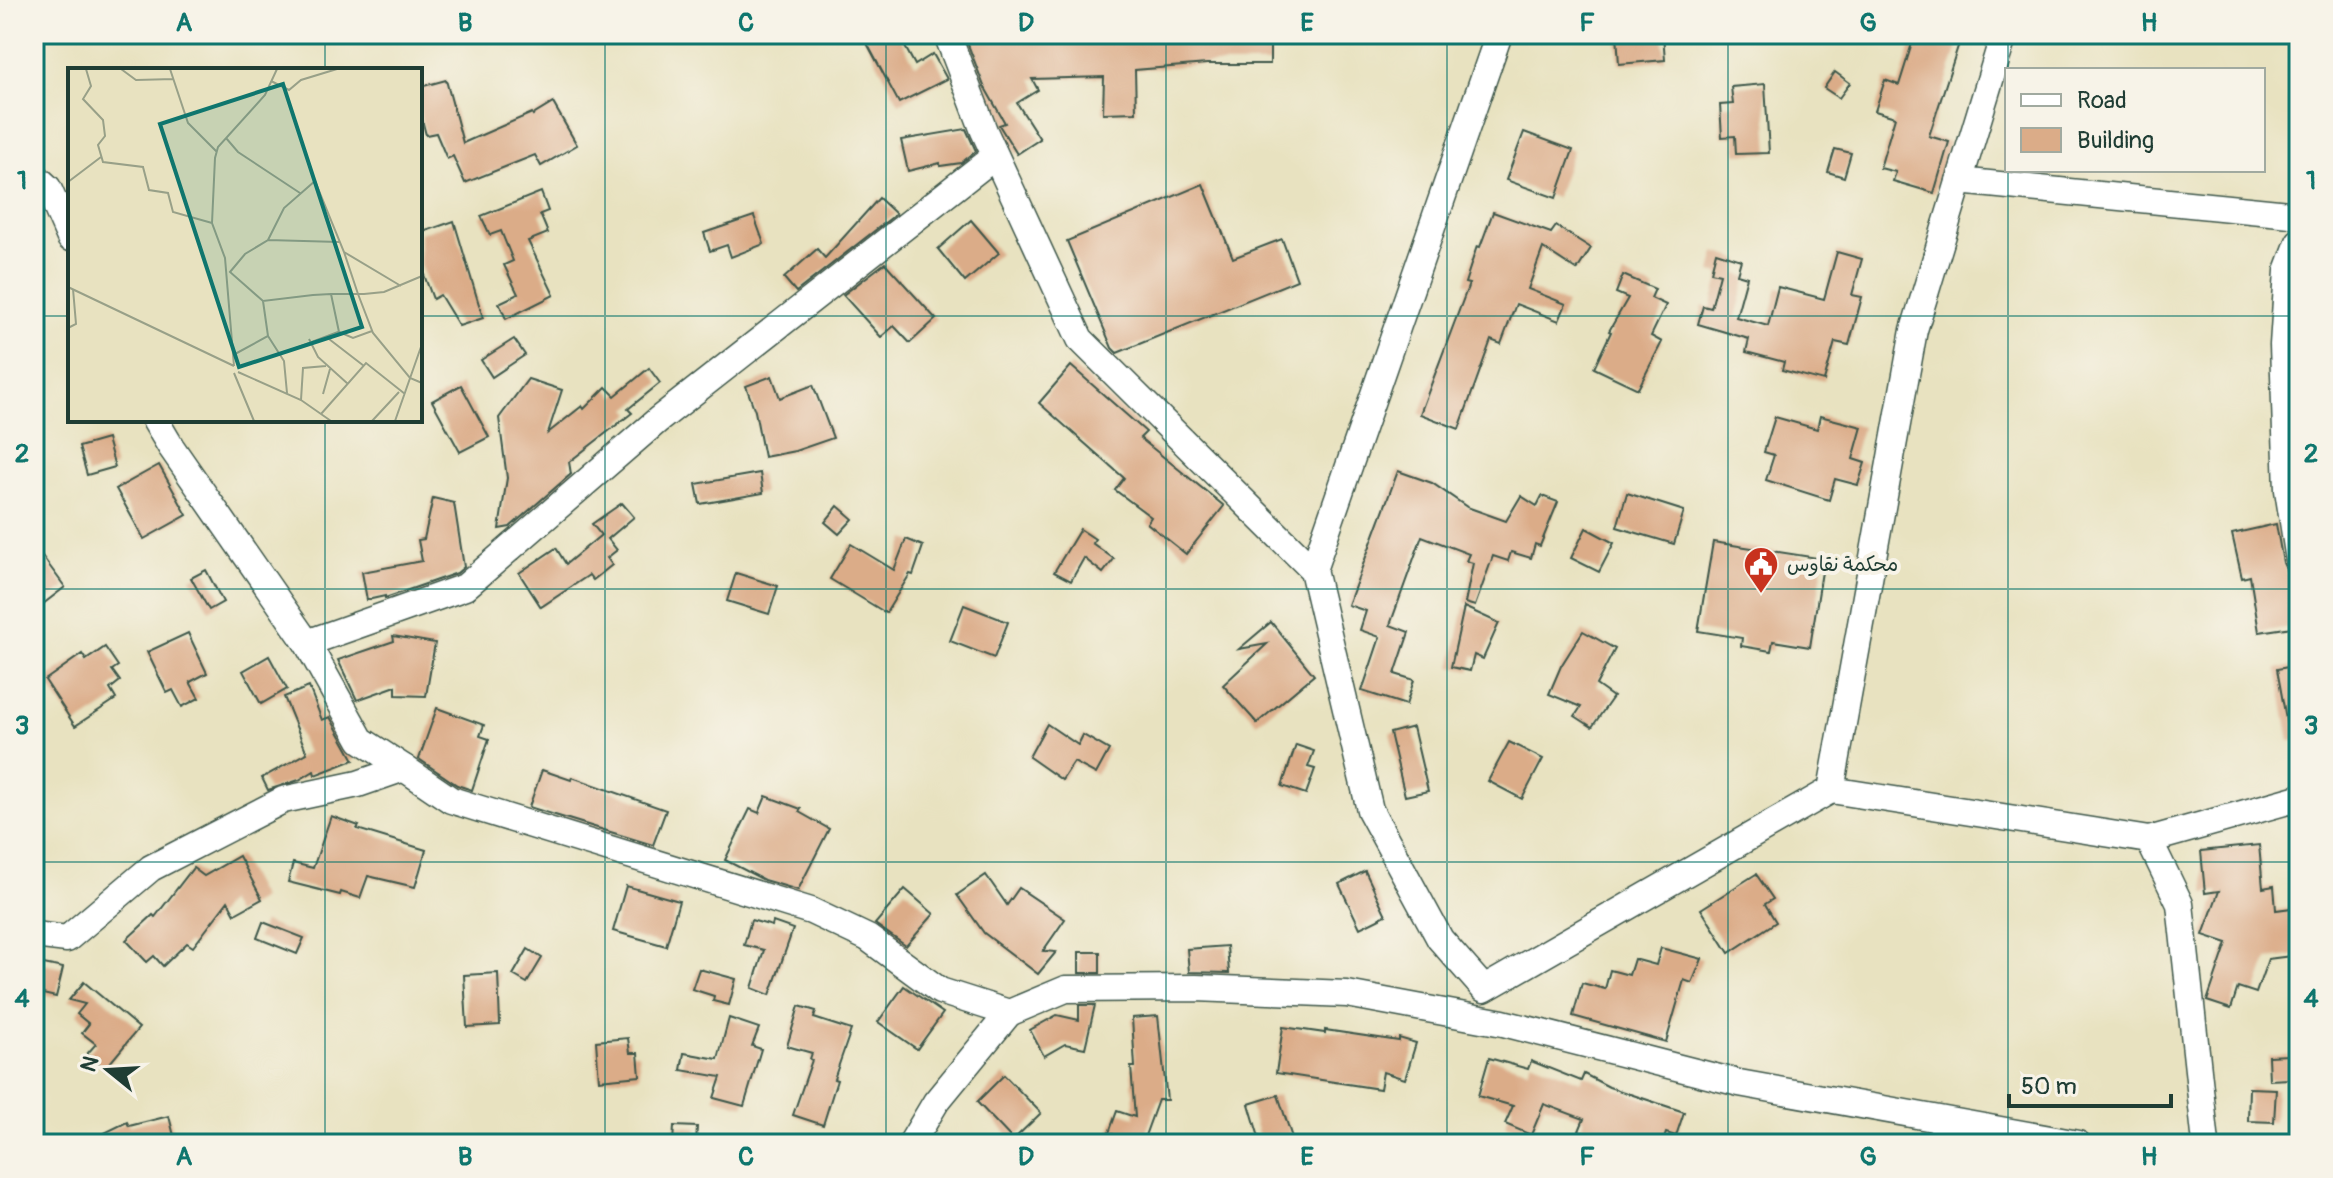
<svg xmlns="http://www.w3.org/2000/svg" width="2333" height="1178" font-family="Pangolin,'Playpen Sans Arabic',sans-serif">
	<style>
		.building { fill: #dbac88 }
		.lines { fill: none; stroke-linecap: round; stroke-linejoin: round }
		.minor-casing { stroke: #3d5649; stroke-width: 29 }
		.minor { stroke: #fff; stroke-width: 26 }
		.grid { fill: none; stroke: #0f766e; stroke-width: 2; stroke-opacity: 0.55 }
		.labels { text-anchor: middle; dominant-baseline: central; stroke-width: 8; stroke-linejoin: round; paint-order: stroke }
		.poi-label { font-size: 20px; fill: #1f3d34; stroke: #f7f3e8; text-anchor: start }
		.inset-road { fill: none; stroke: #98a088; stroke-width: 2 }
		.view { fill: #0f766e; fill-opacity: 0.15; stroke: #0f766e; stroke-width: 4 }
		.inset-edge { fill: none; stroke: #1f3d34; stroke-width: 4 }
		.neatline { fill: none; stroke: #0f766e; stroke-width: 3 }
		.grid-label { font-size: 26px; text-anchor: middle; font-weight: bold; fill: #0f766e }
	</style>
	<rect width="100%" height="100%" fill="#f7f3e8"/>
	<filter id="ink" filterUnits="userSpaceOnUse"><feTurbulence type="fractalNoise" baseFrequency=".0125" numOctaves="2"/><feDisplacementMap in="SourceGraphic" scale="16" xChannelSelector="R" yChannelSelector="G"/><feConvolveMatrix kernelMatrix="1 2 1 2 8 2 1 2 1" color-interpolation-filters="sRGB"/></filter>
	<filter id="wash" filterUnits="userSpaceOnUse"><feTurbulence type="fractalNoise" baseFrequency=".006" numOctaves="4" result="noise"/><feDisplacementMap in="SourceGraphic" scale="32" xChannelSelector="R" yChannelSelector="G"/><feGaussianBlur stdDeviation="1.8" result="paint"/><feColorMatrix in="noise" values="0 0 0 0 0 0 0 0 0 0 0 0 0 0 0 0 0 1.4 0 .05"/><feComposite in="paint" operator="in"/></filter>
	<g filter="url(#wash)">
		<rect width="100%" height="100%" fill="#e8e2c0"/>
		<g id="blocks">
			<g class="building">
				<path d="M862,34H898L915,65L933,54L947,79L899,103Z"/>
				<path d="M964,34H1270V64H1207L1135,70L1136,112L1103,113L1104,77L1032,79L1038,90L1017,103L1040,139L1017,154L999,125L1005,123L984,86Z"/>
				<path d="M1617,34H1663L1665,60L1619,64Z"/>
				<path d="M1915,34H1962L1929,136L1949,142L1934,193L1893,181L1896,172L1880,168L1895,117L1875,111L1885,80L1899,85Z"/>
				<path d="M1835,72L1850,83L1839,98L1824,88Z"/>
				<path d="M446,80L463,143L532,113L533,115L553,103L577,145L541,166L535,155L465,183L453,156L447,159L436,133L426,135L420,112V87Z"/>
				<path d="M1765,84L1769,153L1736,154L1735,136L1722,137L1720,105L1733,104L1731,87Z"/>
				<path d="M966,129L976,151L961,163L940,166V163L908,171L901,140Z"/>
				<path d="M1524,132L1573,150L1556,198L1506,180Z"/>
				<path d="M1835,149L1851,153L1844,177L1828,172Z"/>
				<path d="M1203,184L1233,258L1282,239L1297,280L1117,353L1112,348L1067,241Z"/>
				<path d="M541,192L548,211L540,214L548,233L528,241L554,295L506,319L499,303L518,294L504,265L513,261L501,231L490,235L481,216Z"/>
				<path d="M879,198L896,214L796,292L784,278L817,249L825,258Z"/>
				<path d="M1493,212L1551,233L1556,226L1591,248L1577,270L1543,248L1528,289L1566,304L1559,321L1516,304L1501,344L1491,340L1459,429L1420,414L1469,284L1465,283L1477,246L1480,247Z"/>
				<path d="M754,216L764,244L731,257L727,245L710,251L704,233Z"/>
				<path d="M971,220L999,253L965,282L938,249Z"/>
				<path d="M454,221L483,318L459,326L440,295L433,299L420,264V233Z"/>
				<path d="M1716,252L1741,260L1737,274L1747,277L1736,317L1768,326L1778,287L1824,299L1837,252L1862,259L1852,295L1862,297L1849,345L1835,342L1824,381L1782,370L1784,362L1746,352L1749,339L1698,324L1703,306L1711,308L1720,274L1711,272Z"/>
				<path d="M885,263L936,319L910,343L894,326L881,337L843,295Z"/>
				<path d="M1623,275L1655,289L1651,298L1666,305L1651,336L1662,342L1638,389L1594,368L1611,332L1609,331L1628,298L1616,293Z"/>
				<path d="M514,339L525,355L492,377L481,360Z"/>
				<path d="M1071,366L1146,432L1140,438L1224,506L1186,554L1147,523L1151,517L1115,490L1124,478L1039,403Z"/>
				<path d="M649,368L660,383L628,409L632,413L569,462L571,474L510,527L499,529L507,478L499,418L528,379L562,390L548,433L582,406L584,409L606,387L615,396Z"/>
				<path d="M772,376L780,398L813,385L833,438L795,451L764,457L755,411L746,386Z"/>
				<path d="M461,385L489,437L460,452L432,401Z"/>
				<path d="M1820,416L1862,427L1853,459L1865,463L1858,485L1835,479L1829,500L1766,480L1774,455L1764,452L1775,417L1817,429Z"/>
				<path d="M107,439L115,467L87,475L79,447Z"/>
				<path d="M159,465L187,515L144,539L116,489Z"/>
				<path d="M1398,471L1432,483L1467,507L1506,521L1521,496L1537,506L1542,496L1558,502L1540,546L1535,544L1531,558L1511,552L1508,561L1493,556L1475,606L1465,603L1473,563L1466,561L1469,554L1422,536L1390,625L1409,632L1395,674L1414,680L1406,705L1362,691L1380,637L1360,630L1366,611L1348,605Z"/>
				<path d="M760,473L763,493L700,504L696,484Z"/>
				<path d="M1627,493L1684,511L1674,544L1617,527Z"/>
				<path d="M433,498L454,503L464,567L457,573L385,598V596L367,600L362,572L422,561L418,540L424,539Z"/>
				<path d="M622,503L634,517L608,539L617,550L607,558L612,565L593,580L589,575L541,607L519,573L556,548L566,564L601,535L592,524Z"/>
				<path d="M838,506L853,519L839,534L825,522Z"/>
				<path d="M2276,524L2283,563L2288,574H2291L2299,626L2259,632L2250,576L2242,578L2232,534Z"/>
				<path d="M1586,528L1614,543L1599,572L1571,558Z"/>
				<path d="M1080,529L1095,539L1092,543L1114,559L1103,573L1084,558L1071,581L1054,572Z"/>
				<path d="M906,539L923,546L913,575L910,574L886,613L830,579L851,544L894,570Z"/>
				<path d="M1713,542L1824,559L1810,647L1773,641L1771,651L1741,646L1742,638L1698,631Z"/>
				<path d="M34,545L65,587L34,611Z"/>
				<path d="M206,570L223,602L209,610L191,578Z"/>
				<path d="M736,573L778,586L769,614L727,601Z"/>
				<path d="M964,605L1008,622L994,658L950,641Z"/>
				<path d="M1464,607L1499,623L1483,659L1474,655L1470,671L1451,667Z"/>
				<path d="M1271,622L1314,675L1257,723L1223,685L1267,644L1239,649Z"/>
				<path d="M1583,631L1615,649L1596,685L1613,697L1592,727L1575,716L1581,707L1549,694L1561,666Z"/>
				<path d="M188,633L207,673L190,682L199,698L182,707L173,690L167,693L147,652Z"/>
				<path d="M393,636L435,643L426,696L396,695V686L357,700L338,660L394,641Z"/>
				<path d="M105,647L118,666L112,670L120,681L110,689L116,699L75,726L45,680L82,654L86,660Z"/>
				<path d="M269,656L287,689L261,704L243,671Z"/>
				<path d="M2299,665V741H2290L2277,669Z"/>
				<path d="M309,687L322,720L330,717L354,760L315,775L314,771L299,780L268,790L262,778L307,753L284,697Z"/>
				<path d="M437,708L484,725L480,736L489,739L472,790L457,785L419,759Z"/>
				<path d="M1047,724L1078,745L1083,735L1109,750L1096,774L1074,762L1062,780L1029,757Z"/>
				<path d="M1413,727L1428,791L1405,796L1390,733Z"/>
				<path d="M1509,742L1543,759L1522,799L1488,781Z"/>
				<path d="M1296,745L1314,751L1308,767L1315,769L1306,794L1282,786Z"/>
				<path d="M542,770L571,780L572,777L666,810L653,845L529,807Z"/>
				<path d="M766,796L801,809L799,812L829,829L798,890L764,880L725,860L750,809L759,813Z"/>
				<path d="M331,816L359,826L357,829L426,850L415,887L368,876L360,898L341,892L340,895L288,882L293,863L313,868Z"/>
				<path d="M2259,845L2263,888L2274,886L2276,910L2299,907V955L2268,959L2256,993L2238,987L2231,1009L2207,1001L2227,943L2203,935L2219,891L2205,893L2201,851Z"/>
				<path d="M239,856L262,899L235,914L228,901L193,947L187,943L163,966L154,956L147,962L126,940L153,915L155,917L193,868L204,876Z"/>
				<path d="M1365,871L1386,915L1360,928L1339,884Z"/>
				<path d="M1756,874L1773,899L1765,904L1776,922L1729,953L1701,909Z"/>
				<path d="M986,875L1007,905L1019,888L1065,919L1043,951L1056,952L1038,974L984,933L957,895Z"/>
				<path d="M626,886L679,901L666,946L613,931Z"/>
				<path d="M905,889L934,914L906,946L875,924Z"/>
				<path d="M751,920L772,926L773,922L793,929L770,995L752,988L764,950L744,945Z"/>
				<path d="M263,922L304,938L297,954L257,938Z"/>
				<path d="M1227,946L1229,973L1189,972L1187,949Z"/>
				<path d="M1661,948L1702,959L1692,983L1684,980L1666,1042L1573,1016L1582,983L1605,989L1610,970L1629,975L1634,959L1656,965Z"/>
				<path d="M528,949L542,958L527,983L513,975Z"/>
				<rect x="1079" y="952" width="21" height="21"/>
				<path d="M34,962L63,968L56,997L34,992Z"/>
				<path d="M699,969L736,979L729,1005L713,1001L714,996L692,989Z"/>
				<path d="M498,973L500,1025L467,1027L464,975Z"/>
				<path d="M84,982L139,1028L105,1069L87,1054L96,1044L82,1033L89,1024L77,1014L85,1004L69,1000Z"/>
				<path d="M904,986L943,1013L917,1049L878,1022Z"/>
				<path d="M1079,1005H1095L1085,1048L1065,1044L1044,1056L1030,1030L1057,1015L1079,1020Z"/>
				<path d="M799,1006L816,1011L814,1018L851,1030L834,1079L837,1080L823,1125L793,1115L812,1060L810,1059L812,1053L787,1046Z"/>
				<path d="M1158,1016L1167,1100H1158L1142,1144H1138L1109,1133L1117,1111L1135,1117L1131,1067H1135L1132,1018Z"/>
				<path d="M729,1018L759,1028L752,1046L761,1049L744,1106L714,1098L721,1077L681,1070L684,1053L718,1059Z"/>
				<path d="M1283,1027L1325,1033V1030L1399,1041V1038L1416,1043L1405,1079L1383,1072L1380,1089L1276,1073Z"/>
				<path d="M628,1038L630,1053H638L640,1076L599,1080L596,1041Z"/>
				<path d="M2289,1055L2290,1079L2269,1080L2268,1056Z"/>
				<path d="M1489,1058L1528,1069L1531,1061L1581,1081L1584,1074L1609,1087L1684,1112L1676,1136L1666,1133L1662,1144H1611L1579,1131L1584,1119L1544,1104L1531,1135L1505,1124L1513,1106L1478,1096Z"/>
				<path d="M1004,1075L1041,1113L1013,1140L977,1102Z"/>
				<path d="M2249,1088L2276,1089L2274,1122L2248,1121Z"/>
				<path d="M1278,1095L1294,1144H1261L1249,1104Z"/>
				<path d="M169,1116L176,1144H82L127,1122L129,1126Z"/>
				<path d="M674,1126L697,1127L696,1144H673Z"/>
			</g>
		</g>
	</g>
	<g filter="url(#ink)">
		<use href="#blocks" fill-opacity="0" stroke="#3d5649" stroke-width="2"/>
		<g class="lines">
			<g class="minor-casing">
				<g id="minor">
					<path d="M947,34L984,131L1080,339L1313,570L1370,810L1440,939L1484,989L1831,790L1914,330L2004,34"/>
					<path d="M34,175L48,188L70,238"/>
					<path d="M1959,181L2299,215"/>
					<path d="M2299,242L2288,271L2283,345L2288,490L2299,560"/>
					<path d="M155,420L171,447L307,643L361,740L404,768L451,800L811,911L868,938L940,991L1009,1013L1066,989L1196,988L1347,994L1503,1023L1739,1083L2078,1144"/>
					<path d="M1313,570L1499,34"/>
					<path d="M307,643L465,587L658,420L995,156"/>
					<path d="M1831,790L2149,840L2180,904L2206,1144"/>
					<path d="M2149,840L2299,798"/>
					<path d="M34,935L67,939L151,868L283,800L358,784L404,768"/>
					<path d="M911,1144L936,1102L1009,1013"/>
				</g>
			</g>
			<use href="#minor" class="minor"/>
		</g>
	</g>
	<path class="grid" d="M325,34V70M605,34V1144M886,34V1144M1166,34V1144M1447,34V1144M1728,34V1144M2008,34V70M2008,170V1144M34,316H70M420,316H2299M325,420V1144M34,589H2299M34,862H2299"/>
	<defs>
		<g id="civic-pin" transform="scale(1.8)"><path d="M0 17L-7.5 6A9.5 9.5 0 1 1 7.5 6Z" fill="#c8321e" stroke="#f7f3e8"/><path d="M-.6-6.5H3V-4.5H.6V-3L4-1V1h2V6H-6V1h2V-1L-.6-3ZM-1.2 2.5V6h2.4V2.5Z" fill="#fff"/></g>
	</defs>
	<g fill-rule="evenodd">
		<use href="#civic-pin" x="1761" y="564"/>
	</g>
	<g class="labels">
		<g class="poi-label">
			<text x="1787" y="564">محكمة نقاوس</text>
		</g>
	</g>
	<g transform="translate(68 68)">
		<rect width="354" height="354" fill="#e8e2c0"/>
		<path class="inset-road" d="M18,1L23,18L15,31L35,52L37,68L30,77L35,94L75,99L81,122L100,125L105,144L144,155M53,1L68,12L106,11M102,1L120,55L149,84M203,13L221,22L233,12L269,1M158,70L170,84L232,125M0,114L33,89M200,172L271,174M276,184L333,218M354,208L316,224L296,226H263L245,227L195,233L162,204L177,186L200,172L216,140L247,113L276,184L290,226L305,265L342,310L354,315M0,219L166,298M263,226L271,264L285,270L304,263M0,260L8,256L5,221M200,268L216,293L219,325M241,271L250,289L280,316M261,271L296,298M167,286L200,268L195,233M212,286L270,264M166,298L157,190L144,155L147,90L150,79L197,27L209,1M170,304L233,332L263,353M166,305L186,353M255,326L262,301M233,332L235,300L258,298M253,346L298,295L337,326M304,353L331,324M327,353L354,276"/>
		<path class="view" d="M215,16L294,259L171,299L92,56Z"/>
		<rect width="354" height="354" class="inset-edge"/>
	</g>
	<rect width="2333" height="1178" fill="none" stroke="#f7f3e8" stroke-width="88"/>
	<rect x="2005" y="68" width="260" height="104" fill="#f7f3e8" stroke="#a1aaa0" stroke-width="2"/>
	<rect x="2021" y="94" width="40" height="12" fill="#ffffff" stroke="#a1aaa0" stroke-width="2"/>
	<text x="2077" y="108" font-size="24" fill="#1f3d34">Road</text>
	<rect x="2021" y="128" width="40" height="24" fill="#dbac88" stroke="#a1aaa0" stroke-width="2"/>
	<text x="2077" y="148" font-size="24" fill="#1f3d34">Building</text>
	<g transform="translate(108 1070) rotate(288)" stroke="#f7f3e8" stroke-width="6" paint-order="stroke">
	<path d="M0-6L14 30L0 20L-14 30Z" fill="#1f3d34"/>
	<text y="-12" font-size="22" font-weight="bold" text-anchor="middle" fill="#1f3d34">N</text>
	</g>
	<path d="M2009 1094v12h162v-12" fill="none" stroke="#1f3d34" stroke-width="4"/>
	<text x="2021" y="1094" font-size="24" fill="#1f3d34" stroke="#f7f3e8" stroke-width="6" paint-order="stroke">50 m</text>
	<rect x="44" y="44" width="2245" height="1090" class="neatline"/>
	<g class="grid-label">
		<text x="184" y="31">A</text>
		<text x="465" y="31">B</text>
		<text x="746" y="31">C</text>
		<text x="1026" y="31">D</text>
		<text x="1307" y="31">E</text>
		<text x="1587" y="31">F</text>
		<text x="1868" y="31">G</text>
		<text x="2149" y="31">H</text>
		<text x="22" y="189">1</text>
		<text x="2311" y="189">1</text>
		<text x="22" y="462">2</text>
		<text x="2311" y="462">2</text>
		<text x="22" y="734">3</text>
		<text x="2311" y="734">3</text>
		<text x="22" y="1007">4</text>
		<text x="2311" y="1007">4</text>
		<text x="184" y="1165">A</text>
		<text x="465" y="1165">B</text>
		<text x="746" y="1165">C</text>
		<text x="1026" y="1165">D</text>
		<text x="1307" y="1165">E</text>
		<text x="1587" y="1165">F</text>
		<text x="1868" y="1165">G</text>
		<text x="2149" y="1165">H</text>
	</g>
</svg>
